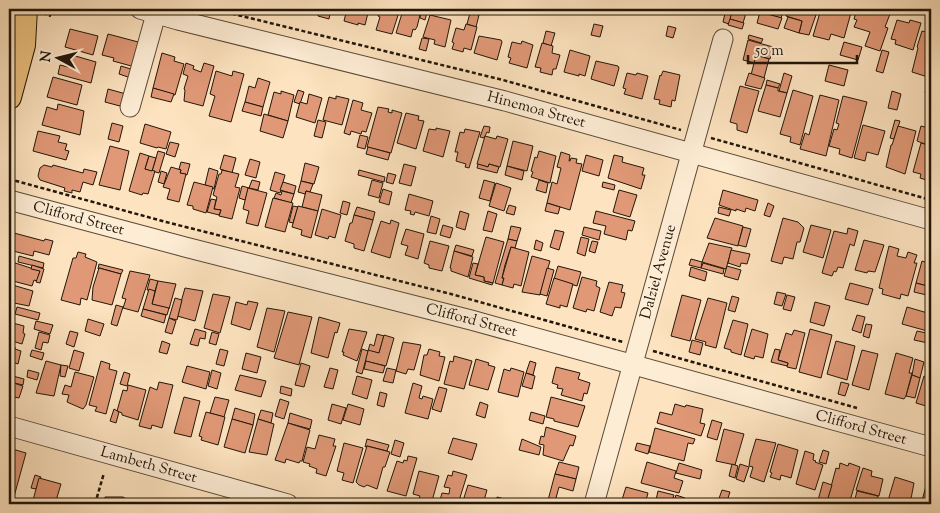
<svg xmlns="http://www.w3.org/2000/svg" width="940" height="513" font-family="'Sorts Mill Goudy',serif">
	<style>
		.building { fill: #e09876; stroke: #21160a }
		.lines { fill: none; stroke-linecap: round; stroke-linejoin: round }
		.minor-casing { stroke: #584937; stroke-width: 21 }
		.major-casing { stroke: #21160a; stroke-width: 26 }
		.path { stroke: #21160a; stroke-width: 2.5; stroke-dasharray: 4 2.5; stroke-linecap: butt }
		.minor { stroke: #feedd5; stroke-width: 19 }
		.major { stroke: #eec280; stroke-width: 24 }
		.labels { text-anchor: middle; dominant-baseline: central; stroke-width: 4; stroke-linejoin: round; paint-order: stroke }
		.street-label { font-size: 15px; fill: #21160a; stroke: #feedd5 }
	</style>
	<rect width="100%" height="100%" fill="#fde3bf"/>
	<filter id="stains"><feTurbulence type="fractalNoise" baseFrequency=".004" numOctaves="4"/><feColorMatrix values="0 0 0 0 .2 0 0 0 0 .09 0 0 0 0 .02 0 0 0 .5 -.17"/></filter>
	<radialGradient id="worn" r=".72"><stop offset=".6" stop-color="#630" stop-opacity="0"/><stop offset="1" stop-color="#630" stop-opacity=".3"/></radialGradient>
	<g class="building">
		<path d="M320,9H331L329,19L318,16Z"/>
		<path d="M347,9H369L365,25L358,23V25L344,21Z"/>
		<path d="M380,9H400L392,34L376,30L380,17L378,16Z"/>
		<path d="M404,9H421L420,15L403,10Z"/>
		<path d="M421,9H428L425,20L420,18Z"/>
		<path d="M726,9L733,10L729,24L723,22Z"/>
		<path d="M733,9L746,13L743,23L730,19Z"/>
		<path d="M761,9H784L781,18L760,12Z"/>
		<path d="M788,9H818L809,35L799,33L802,21L786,16Z"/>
		<path d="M821,9H852L844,38L831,34L829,40L813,36Z"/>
		<path d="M857,9H876L890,14L885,27L888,28L880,51L865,46L870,32L854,27L857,20L854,19Z"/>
		<path d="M403,10L420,15L417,27L415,30L413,29L411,37L396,33Z"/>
		<path d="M760,12L782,18L778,29L757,23Z"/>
		<path d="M470,13L479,15L476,27L467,24Z"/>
		<path d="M430,15L451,20L445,47L434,44L435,40L423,37Z"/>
		<path d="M788,17L802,21L799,33L784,28Z"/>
		<path d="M730,19L744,23L742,29L728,25Z"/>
		<path d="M897,20L909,23L910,20L921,23L913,50L895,44L896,40L891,39Z"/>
		<path d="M466,24L477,27L471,50L464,48L463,52L452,49L454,43L452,42L456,28L464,30Z"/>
		<path d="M594,24L603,26L600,37L591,35Z"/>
		<path d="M668,26L676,28L673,38L666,36Z"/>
		<path d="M70,29L98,36L93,55L65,47Z"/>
		<path d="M546,31L555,33L551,46L543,43Z"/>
		<path d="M922,31L931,33V78L912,72L918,48L917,47Z"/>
		<path d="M108,34L142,43L135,67L113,61L114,58L102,55Z"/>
		<path d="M749,35L763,39L761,43L748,39Z"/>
		<path d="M479,36L501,40L502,42L497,60L474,53Z"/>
		<path d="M422,38L429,39L426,51L419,49Z"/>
		<path d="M748,40L773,47L770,59L756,55L755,63L743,60Z"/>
		<path d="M522,41L533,45L527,68L509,63L511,58L508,57L512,42L521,44Z"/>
		<path d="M844,42L862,47L858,60L840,55Z"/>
		<path d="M542,43L553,46L552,53L560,55L556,69H553L552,75L540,72L541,68L535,67Z"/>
		<path d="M570,50L590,56L585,76L579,74V76L564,72Z"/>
		<path d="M882,50L889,52L883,73L876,71Z"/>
		<path d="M162,53L175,57L174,61L184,64L175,95L153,88Z"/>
		<path d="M72,55L96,62L91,83L58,74L60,65L68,67Z"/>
		<path d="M756,55L769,59L764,78L751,75Z"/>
		<path d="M596,61L618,66L619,68L614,86L591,79Z"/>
		<path d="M186,63L194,66L193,69L201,72L204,63L214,66L203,106L184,101L185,90L184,89L188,76L183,74Z"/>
		<path d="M829,65L848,70L844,86L825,81Z"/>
		<path d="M121,66L134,70L131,78L119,74Z"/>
		<path d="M216,71L232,76L233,71L244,74L231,122L209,116L215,96L210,94Z"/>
		<path d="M663,71L680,75L675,101L672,100L671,107L659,104L660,100L654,99L660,75L661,76Z"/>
		<path d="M627,73L636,75L637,73L648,76L642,99L624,94L626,89L623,88Z"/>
		<path d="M749,73L765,78L761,89L745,85Z"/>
		<path d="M784,73L792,76L787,93L779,91Z"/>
		<path d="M53,77L82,85L77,105L47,97Z"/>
		<path d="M258,78L270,82L263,107L245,102L249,86L255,88Z"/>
		<path d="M930,78H931V95L925,93Z"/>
		<path d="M767,80L780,84L778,88L766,85Z"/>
		<path d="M766,85L778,88V91L787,93L780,117L758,111Z"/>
		<path d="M740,86L759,91L747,133L737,130V124L730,122Z"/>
		<path d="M153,88L174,94L171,102L151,97Z"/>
		<path d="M108,89L126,94L120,106L105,102Z"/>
		<path d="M298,90L304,92L300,104L294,102Z"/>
		<path d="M793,90L813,96L800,145L790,142L791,137L780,134Z"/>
		<path d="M281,91L294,95L288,121L268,115L274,92L281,94Z"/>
		<path d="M892,91L901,94L897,110L888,108Z"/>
		<path d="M309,94L322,98L315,123L296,117L300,102L307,104Z"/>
		<path d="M820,95L839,100L826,156L800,149L805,133L809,135Z"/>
		<path d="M336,96L349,99L342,125L323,120L329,97L336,99Z"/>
		<path d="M843,96L867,102L852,158L839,154L840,149L829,146L834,129L837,130L839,124L836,123Z"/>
		<path d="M353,100L363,103L361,110L372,113L366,132L362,131L361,134L351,131L350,135L344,133Z"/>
		<path d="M245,102L263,107L261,116L242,111Z"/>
		<path d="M58,104L84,111L80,135L42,125L47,107L57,110Z"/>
		<path d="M378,107L389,109L388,112L392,113V110L402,113L391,153L367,147Z"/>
		<path d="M406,113L419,116L418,120L424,121L416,149L397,143Z"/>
		<path d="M264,114L288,121L283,138L260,131Z"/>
		<path d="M318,120L326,122L322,138L314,136Z"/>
		<path d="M895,120L900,121L894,139L890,138Z"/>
		<path d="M112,123L123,126L119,142L108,139Z"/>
		<path d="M145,124L171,132L166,149L158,147L157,148L140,143Z"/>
		<path d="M863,125L885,131L878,155L867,152L865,161L854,158Z"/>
		<path d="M484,126L490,127L489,133L487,132L484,138L480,137Z"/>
		<path d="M898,126L916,131L905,174L886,167L891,145H892Z"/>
		<path d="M921,126L929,128L925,144L917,141Z"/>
		<path d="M436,128L450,131L443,157L423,151L429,129L436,130Z"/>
		<path d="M465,129L480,132L469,168L465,167L466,164L456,161L458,152H455L460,132L464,133Z"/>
		<path d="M38,131L60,136L58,142L67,144L65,150L69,151L66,160L33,151Z"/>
		<path d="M360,135L368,137L365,149L357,147Z"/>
		<path d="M485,136L496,139L497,136L508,139L500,167L489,164L488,167L477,164Z"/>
		<path d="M513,141L533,146L527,171L507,166Z"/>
		<path d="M170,142L179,144L175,157L166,154Z"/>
		<path d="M921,143L931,146L930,181L920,178L921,174L913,172Z"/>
		<path d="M110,146L129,151L120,190L99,185Z"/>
		<path d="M368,147L390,153L388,160L366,154Z"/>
		<path d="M158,151L165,153L159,173L152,171Z"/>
		<path d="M539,151L556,156L550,183L531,177L533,172L531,171L535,157L537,158Z"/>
		<path d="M561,152L570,155L569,161H570L571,158L577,159L576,163L582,164L570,210L547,203L552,182L557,184L561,168L557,167Z"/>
		<path d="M140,153L149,156L145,169L155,171L148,194L143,193L142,195L129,191Z"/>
		<path d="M224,155L236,158L232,173L220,169Z"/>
		<path d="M586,155L603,160L599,176L582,171Z"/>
		<path d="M614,155L623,157L622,162L644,168L642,175H645L641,189L608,178Z"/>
		<path d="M149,156L156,158L152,171L145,169Z"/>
		<path d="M250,159L260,162L256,178L245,175Z"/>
		<path d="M181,162L190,164L187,175L180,173L181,170L179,169Z"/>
		<path d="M305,163L319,167L314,184L301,181Z"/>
		<path d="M404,164L416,167L411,186L399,183Z"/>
		<path d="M478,164L488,167L489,164L499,167L497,173L477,168Z"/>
		<path d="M44,165L52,167L53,165L83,173L84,169L97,172L93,185L83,182L80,192L72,190V193L64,191L65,188L40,180L38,176L40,168Z"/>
		<path d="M507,166L524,171L522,180L505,175Z"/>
		<path d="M171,167L181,170L180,173L186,174L179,202L167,199L170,189L163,187Z"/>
		<path d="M209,168L218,171L214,189L205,185Z"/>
		<path d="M222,170L239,174L235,187L240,188L232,219L219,216L221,210L214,209L217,197L213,195L219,174H221Z"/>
		<path d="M359,170L385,177L384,182L358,175Z"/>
		<path d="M161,171L167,173L164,184L158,182Z"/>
		<path d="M275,172L285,175L280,193L270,190Z"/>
		<path d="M388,173L396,175L393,184L386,182Z"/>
		<path d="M252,180L260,182L258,190L249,188Z"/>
		<path d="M372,180L383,183L379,198L368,195Z"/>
		<path d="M484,180L495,183L490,201L479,198Z"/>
		<path d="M539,180L548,183L546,193L536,190Z"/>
		<path d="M301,181L313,184L310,192L306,191L305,194L298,192Z"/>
		<path d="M194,182L213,187L206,213L193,209V206L187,205Z"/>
		<path d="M283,182L296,186L294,194L280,190Z"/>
		<path d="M603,182L615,185L614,190L602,187Z"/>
		<path d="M496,183L511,188L504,211L489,206Z"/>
		<path d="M242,186L249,188L245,200L239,198Z"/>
		<path d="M248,188L267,193L258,226L246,223L249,211L243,209Z"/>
		<path d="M383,189L392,192L389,205L379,202Z"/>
		<path d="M619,190L637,195L630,217L613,212Z"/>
		<path d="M723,190L758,200L755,211L746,208L745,212L736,209V211L719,205Z"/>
		<path d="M282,191L294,194L291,203L274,198L276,193L281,195Z"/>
		<path d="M306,191L322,195L318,211L302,207Z"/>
		<path d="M409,194L433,201L429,216L415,212L414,215L410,214L411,211L405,210Z"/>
		<path d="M273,198L293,203L285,232L265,227Z"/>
		<path d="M211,199L216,200L214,209L221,210L219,215L207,212Z"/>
		<path d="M343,201L350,203L347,215L340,213Z"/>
		<path d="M547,203L560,207L558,214L545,211Z"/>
		<path d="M768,203L774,206L770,217L764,215Z"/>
		<path d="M509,205L516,207L514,215L506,213Z"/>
		<path d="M293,206L298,207L293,223L289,222Z"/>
		<path d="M298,206L318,211L311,238L301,235L302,230L292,227Z"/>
		<path d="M357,207L375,212L373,220L354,215Z"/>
		<path d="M719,207L731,210L729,216L718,213Z"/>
		<path d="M322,209L341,215L335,238L329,236L328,239L315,235Z"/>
		<path d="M460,211L469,214L465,230L456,227Z"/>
		<path d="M488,211L497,214L492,232L483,230Z"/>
		<path d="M596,211L635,221L632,231L628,230L626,240L604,234L606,226L593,223Z"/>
		<path d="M354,215L373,220L364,251L354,248V244L345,241L350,223H352Z"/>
		<path d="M431,216L440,219L436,234L427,232Z"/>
		<path d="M715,218L743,226L738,246L707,238Z"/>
		<path d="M783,218L798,222L804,228L800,242H797L793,259L784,257L782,264L771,261Z"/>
		<path d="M391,220L399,223L390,258L371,252L381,221L390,224Z"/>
		<path d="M443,225L453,228L450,238L440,235Z"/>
		<path d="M811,225L831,230L823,258L803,252Z"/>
		<path d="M511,226L521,228L517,241L508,239Z"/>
		<path d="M584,227L601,231L599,240L582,235Z"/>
		<path d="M743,227L751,229L746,247L738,245Z"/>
		<path d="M848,228L858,231L854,246L850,244L843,268L838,267L836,272L834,271L832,276L822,273L834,231L847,234Z"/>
		<path d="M406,229L424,234L418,259L405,255L408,246L401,244Z"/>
		<path d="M555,230L564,232L559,250L550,247Z"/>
		<path d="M14,233L44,241L45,239L53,241L49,255L34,251L33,256L9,250L10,240H13Z"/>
		<path d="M486,237L504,242L493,283L484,281V277L475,275Z"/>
		<path d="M581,237L589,239L585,256L577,253Z"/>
		<path d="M508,239L517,241L515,248L511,247L505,265L502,278H504L502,285L495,283Z"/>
		<path d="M536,240L543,243L541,251L534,249Z"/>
		<path d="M864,240L884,245L875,272L868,271L867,273L855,270Z"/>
		<path d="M430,241L449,246L442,271L429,268V265L424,263Z"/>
		<path d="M592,241L598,242L595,253L589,251Z"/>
		<path d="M709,243L732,248L726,269L702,262Z"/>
		<path d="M456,245L474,250L472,256L454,251Z"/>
		<path d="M889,246L899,249L897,256L906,258L908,252L917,255L914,263H917L908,296L901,294L900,299L882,294L883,289L879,288Z"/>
		<path d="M511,247L529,252L521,286L514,284L513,288L502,285L504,278H502Z"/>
		<path d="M731,250L750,254L747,264L741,263L740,267L728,263Z"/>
		<path d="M454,251L473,257L468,277L451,271V268H450Z"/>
		<path d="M78,252L86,254L85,257L97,262L87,300L81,298L80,305L61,300L73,258H76Z"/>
		<path d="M19,256L44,263L43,268L18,262Z"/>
		<path d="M532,256L550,261L540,295L522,292Z"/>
		<path d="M691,259L702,262L701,268L689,265Z"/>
		<path d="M9,261L40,271L37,281L34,280L32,286L9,280Z"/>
		<path d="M922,261L931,264V287L916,283Z"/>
		<path d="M473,263L478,264L475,275L484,277V281L493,283L492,285L469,278Z"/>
		<path d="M703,263L724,269L723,274L701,268Z"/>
		<path d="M99,264L123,270L121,274L99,268L98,269Z"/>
		<path d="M32,265L44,269L40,283L36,282L40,271L31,269Z"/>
		<path d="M558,266L581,272L577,286L554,279Z"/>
		<path d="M727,266L741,270L738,280L724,276Z"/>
		<path d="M691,267L707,272L705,281L689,276Z"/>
		<path d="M99,268L121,274L112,305L92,300L93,287Z"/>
		<path d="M547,268L554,270L547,296L540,294Z"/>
		<path d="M130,271L150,275L138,312L123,308L126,299L122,298Z"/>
		<path d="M582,277L597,281L596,286L600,288L594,311L587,309L586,312L573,308Z"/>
		<path d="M554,278L573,284L567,307L560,305V308L546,304Z"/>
		<path d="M150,279L158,281L155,291L147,290Z"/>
		<path d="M158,281L176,284L169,309L152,304Z"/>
		<path d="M609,282L623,285L621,292L625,293L621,308L615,307L612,316L600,312Z"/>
		<path d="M850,283L873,289L868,305L845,299Z"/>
		<path d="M916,283L931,287V296L914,292Z"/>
		<path d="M9,284L33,291L29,306L9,302Z"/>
		<path d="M185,288L203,291L195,321L177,316Z"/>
		<path d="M149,289L155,291L152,304L169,308L167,315L143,309Z"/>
		<path d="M777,292L786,294L782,306L774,304Z"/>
		<path d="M213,294L230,297L220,333L204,328Z"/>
		<path d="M682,295L701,300L690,341L671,336Z"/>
		<path d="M787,295L795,297L791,311L783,309Z"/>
		<path d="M732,296L739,298L735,312L728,310Z"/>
		<path d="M175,298L182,300L177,320L169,318Z"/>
		<path d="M708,298L727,303L716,348L705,345L706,342L695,339Z"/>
		<path d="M248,301L258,303L250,330L231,324L236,302L247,305Z"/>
		<path d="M815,302L830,306L824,326L810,322Z"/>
		<path d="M116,305L123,307L117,326L111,324Z"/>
		<path d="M17,307L40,313L38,320L15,314Z"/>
		<path d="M907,307L931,314V332L902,324Z"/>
		<path d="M267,308L285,311L274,352L257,347Z"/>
		<path d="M143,309L166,315L164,323L141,316Z"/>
		<path d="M288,312L312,317L299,365L274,358Z"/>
		<path d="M857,315L865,317L861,333L852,330Z"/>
		<path d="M319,317L340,323L337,333L335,332L328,358L311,353Z"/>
		<path d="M169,318L176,321L172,334L165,332Z"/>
		<path d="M88,319L104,324L100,336L85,331Z"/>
		<path d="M733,320L748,324L741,355L731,352V350L724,348Z"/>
		<path d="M36,321L53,325L50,334L34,329Z"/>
		<path d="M9,322L24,326L23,333L25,334L22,344L9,340Z"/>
		<path d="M866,324L872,325L869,338L863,336Z"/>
		<path d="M195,329L206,332L205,339L200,338L198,346L190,344Z"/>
		<path d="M349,329L367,332L357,361L343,355L344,352H342Z"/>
		<path d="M752,329L768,334L763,358L755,356L754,359L744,356Z"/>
		<path d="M810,329L832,335L821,378L799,372Z"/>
		<path d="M794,330L805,333L796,369L787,367L788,363L778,360L786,333L792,335Z"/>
		<path d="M70,331L78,333L74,347L66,344Z"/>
		<path d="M917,331L931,334L928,343L914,340Z"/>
		<path d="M39,332L50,335L48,343L43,342L41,350L35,348Z"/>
		<path d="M212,332L219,334L216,345L209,343Z"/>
		<path d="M377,334L384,336L379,353L368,351L370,344L374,346Z"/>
		<path d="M384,335L394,338L386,366L365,361L368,350L379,353Z"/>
		<path d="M692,340L703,343L700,355L689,352Z"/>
		<path d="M162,341L170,344L167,354L159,352Z"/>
		<path d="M836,341L855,346L847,380L827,374Z"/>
		<path d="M403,342L421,345L414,370L408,369L406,374L396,371Z"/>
		<path d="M9,345L15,347V349L21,351L18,364L9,361Z"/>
		<path d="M220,349L228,351L224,366L216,364Z"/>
		<path d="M362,349L368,351L362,374L356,372Z"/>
		<path d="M429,349L440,352L439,356L445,357L439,381L420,375L424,355H427Z"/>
		<path d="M775,349L780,350L778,360L788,363L787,366L771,362Z"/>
		<path d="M32,350L44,353L42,360L30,356Z"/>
		<path d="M74,350L84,353L79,371L69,368Z"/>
		<path d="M862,350L878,354L869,390L852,385Z"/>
		<path d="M246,353L261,357L257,373L242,369Z"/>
		<path d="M896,353L913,358L909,373H912L906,396L904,399L885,394Z"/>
		<path d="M454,356L472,361L464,389L444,384L450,361L453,362Z"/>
		<path d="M476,359L489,363L488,365L495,367L488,390L469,385Z"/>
		<path d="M915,359L924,362L920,378L912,375Z"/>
		<path d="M46,361L61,365L54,396L36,393Z"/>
		<path d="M101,361L110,364L109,369L117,371L106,414L95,411L97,407L89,405Z"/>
		<path d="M366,361L385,366L383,373L364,369Z"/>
		<path d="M530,361L536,363L533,375L526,373Z"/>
		<path d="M301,363L310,366L304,387L295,385Z"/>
		<path d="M61,365L68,366L65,377L60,376Z"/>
		<path d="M187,366L210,372L206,389L182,382Z"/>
		<path d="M556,367L580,373L578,379L590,383L587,394L584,393L582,401L561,395L563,389L557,388L558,385L552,383Z"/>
		<path d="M330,368L338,370L333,389L324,387Z"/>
		<path d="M387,368L396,370L393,383L383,381Z"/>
		<path d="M511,368L524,372L518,397L498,392L504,369L510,371Z"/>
		<path d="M28,370L39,373L37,380L27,377Z"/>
		<path d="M212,370L221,373L217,389L208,386Z"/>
		<path d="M75,372L94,377L86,405L83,409L67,402L69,395L62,394L65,385L71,387Z"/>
		<path d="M124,372L130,374L127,386L120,384Z"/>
		<path d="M526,373L535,376L532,389L522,386Z"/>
		<path d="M9,375L24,379L23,385L10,382L9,385Z"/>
		<path d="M240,375L266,381L261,397L235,390Z"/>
		<path d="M912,375L920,378L915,398L906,396Z"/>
		<path d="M357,376L372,380L367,399L352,394Z"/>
		<path d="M924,376L931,378V403L927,402L926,406L916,403Z"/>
		<path d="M10,382L23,386L19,398L9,396Z"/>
		<path d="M159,382L173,385L162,428L152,425L151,429L139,426L150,387L157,390Z"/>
		<path d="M841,382L849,384L845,396L838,394Z"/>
		<path d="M413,383L422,386L419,398L422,399L423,396L433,399L428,419L405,413Z"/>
		<path d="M128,385L146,390L138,420L122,415V413L117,411L123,390L127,391Z"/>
		<path d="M281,386L292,389L291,396L280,393Z"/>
		<path d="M439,387L447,389L441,412L432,409Z"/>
		<path d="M380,392L387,394L384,407L377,405Z"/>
		<path d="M184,397L200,401L191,437L174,433Z"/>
		<path d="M215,397L229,400L224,417L210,413Z"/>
		<path d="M551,397L585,406L578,427L554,421V419L546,417Z"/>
		<path d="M280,399L289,402L284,419L275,416Z"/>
		<path d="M480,402L488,405L485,418L476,415Z"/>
		<path d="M332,404L346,408L341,424L328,420Z"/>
		<path d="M348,404L364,409L360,425L343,420Z"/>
		<path d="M675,404L685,407L686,405L703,409L700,423L705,424L701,436L657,423L660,412L672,415Z"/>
		<path d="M235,408L255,414L253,425L232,419Z"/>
		<path d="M114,409L119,412L116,423L110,421Z"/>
		<path d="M261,410L273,413L271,423L258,419Z"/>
		<path d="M206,412L225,417L218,445L201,440L202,437L199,436Z"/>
		<path d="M531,412L545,416L543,424L529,420Z"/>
		<path d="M290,413L312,420L310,429L288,423Z"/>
		<path d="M232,419L253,425L245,453L224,447Z"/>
		<path d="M258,419L274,424L267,455L249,452Z"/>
		<path d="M712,420L722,423L717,440L707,437Z"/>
		<path d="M288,423L310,430L302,461H300L299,463L286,459L285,463L275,460Z"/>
		<path d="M546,427L576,436L573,446L570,445L563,461L543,455L544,445L539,444L541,436L544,437Z"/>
		<path d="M655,428L695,439L693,444L688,443L684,461L649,452Z"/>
		<path d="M724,429L744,434L735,465L716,461Z"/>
		<path d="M319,435L335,439L333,446H336L326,476L316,473L317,469L309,466L310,464L303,462L307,447L315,449Z"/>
		<path d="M453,438L477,444L472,460L448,453Z"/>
		<path d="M367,439L389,445L387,451L367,446L365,447Z"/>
		<path d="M522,439L541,447L539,455L519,450Z"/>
		<path d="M756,439L776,443L764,482L750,477L753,467L749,466L750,459Z"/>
		<path d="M395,440L404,443L400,457L391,454Z"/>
		<path d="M344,443L363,448L353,483L342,480L344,473L337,471Z"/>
		<path d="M637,443L650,446L648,454L635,450Z"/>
		<path d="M778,444L798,450L791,478L781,475L780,480L770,477L772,473L770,472Z"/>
		<path d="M367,446L390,452L385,467H383L377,489L367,485L364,487L359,485L356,482Z"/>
		<path d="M9,448L26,453L12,504H9Z"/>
		<path d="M823,450L829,452L826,464L819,462Z"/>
		<path d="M805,451L814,454L813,460L816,461L815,462L823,465L815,490L796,484Z"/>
		<path d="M408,456L417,458L406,496L387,491L397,461L403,463L404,460L407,461Z"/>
		<path d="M559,462L579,467L576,479L555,474Z"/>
		<path d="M647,462L676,471L674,478L683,481L679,493L641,483Z"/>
		<path d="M679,463L702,470L700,479L676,473Z"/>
		<path d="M840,463L848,466L849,463L860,467L849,504H828L829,499L828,498L836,468L839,469Z"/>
		<path d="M732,464L738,466L735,478L729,476Z"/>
		<path d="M740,464L749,467L744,482L736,479Z"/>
		<path d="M863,468L872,471L871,476L883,479L879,496L856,490Z"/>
		<path d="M419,471L439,476L432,501L419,498L420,496L413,494Z"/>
		<path d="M453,471L467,475L458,504H439L442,493L449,494L450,488L444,487L448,475L452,476Z"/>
		<path d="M555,474L576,479L573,491L559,487L556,498L570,503V504H547Z"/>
		<path d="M35,475L41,477L36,489L31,488Z"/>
		<path d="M895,477L914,483L910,504H887Z"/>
		<path d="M39,478L61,484L55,504H32Z"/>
		<path d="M823,482L832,485L828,498L829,499L828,504H817Z"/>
		<path d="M931,483V504H921L926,486L930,487Z"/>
		<path d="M468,485L487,490L483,504H462Z"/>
		<path d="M626,487L648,493L645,504L621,503Z"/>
		<path d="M722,490L730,492L726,504H717Z"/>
		<path d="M658,491L674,495L671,504L656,500Z"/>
		<path d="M857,491L878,496L876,504L854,503Z"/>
		<path d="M676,495L685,498L683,504H673Z"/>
		<path d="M105,497H123L135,504H98L99,501L104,502Z"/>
		<path d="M497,497L516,502L515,504H495Z"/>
	</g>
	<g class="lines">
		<g class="minor-casing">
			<g id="minor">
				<path id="s1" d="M140,9L178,20L505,101L931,220"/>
				<path d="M130,107L156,14"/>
				<path id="s2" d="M9,200L185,247L471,320L931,447"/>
				<path id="s3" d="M9,426L288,504"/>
				<path id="s4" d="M594,504L723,39"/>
			</g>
		</g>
		<g class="major-casing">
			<path id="major" d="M9,97L23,45L25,9"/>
		</g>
		<g class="path">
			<path d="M213,9L503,80L681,130"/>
			<path d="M43,13L51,16"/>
			<path d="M711,138L931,200"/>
			<path d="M9,179L166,222L451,294L623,342"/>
			<path d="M653,351L857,408"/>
			<path d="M95,504L104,473"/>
		</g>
		<use href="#minor" class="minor"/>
		<use href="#major" class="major"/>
	</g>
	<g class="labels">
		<g class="street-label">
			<text stroke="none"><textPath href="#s1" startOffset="409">Hinemoa Street</textPath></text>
			<text stroke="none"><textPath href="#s2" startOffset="72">Clifford Street</textPath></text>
			<text stroke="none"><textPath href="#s4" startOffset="241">Dalziel Avenue</textPath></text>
			<text stroke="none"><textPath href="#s2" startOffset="478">Clifford Street</textPath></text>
			<text stroke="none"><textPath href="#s2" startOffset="882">Clifford Street</textPath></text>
			<text stroke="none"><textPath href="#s3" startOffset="145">Lambeth Street</textPath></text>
		</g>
	</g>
	<rect width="940" height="513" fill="none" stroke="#fde3bf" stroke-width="30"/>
	<rect x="10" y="10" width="920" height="493" fill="none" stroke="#21160a" stroke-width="2.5"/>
	<rect x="15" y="15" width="910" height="483" fill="none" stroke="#21160a"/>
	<g transform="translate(58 58) rotate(277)" stroke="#feedd5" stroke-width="4" paint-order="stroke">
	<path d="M0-4L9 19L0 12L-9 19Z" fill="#21160a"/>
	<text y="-8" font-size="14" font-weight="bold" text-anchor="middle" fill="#21160a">N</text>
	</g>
	<path d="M748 55v8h109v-8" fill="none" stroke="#21160a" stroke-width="2.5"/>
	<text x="755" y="55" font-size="15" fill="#21160a" stroke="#feedd5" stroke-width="4" paint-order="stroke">50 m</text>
	<rect width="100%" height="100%" filter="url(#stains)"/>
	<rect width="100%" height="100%" fill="url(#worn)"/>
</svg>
